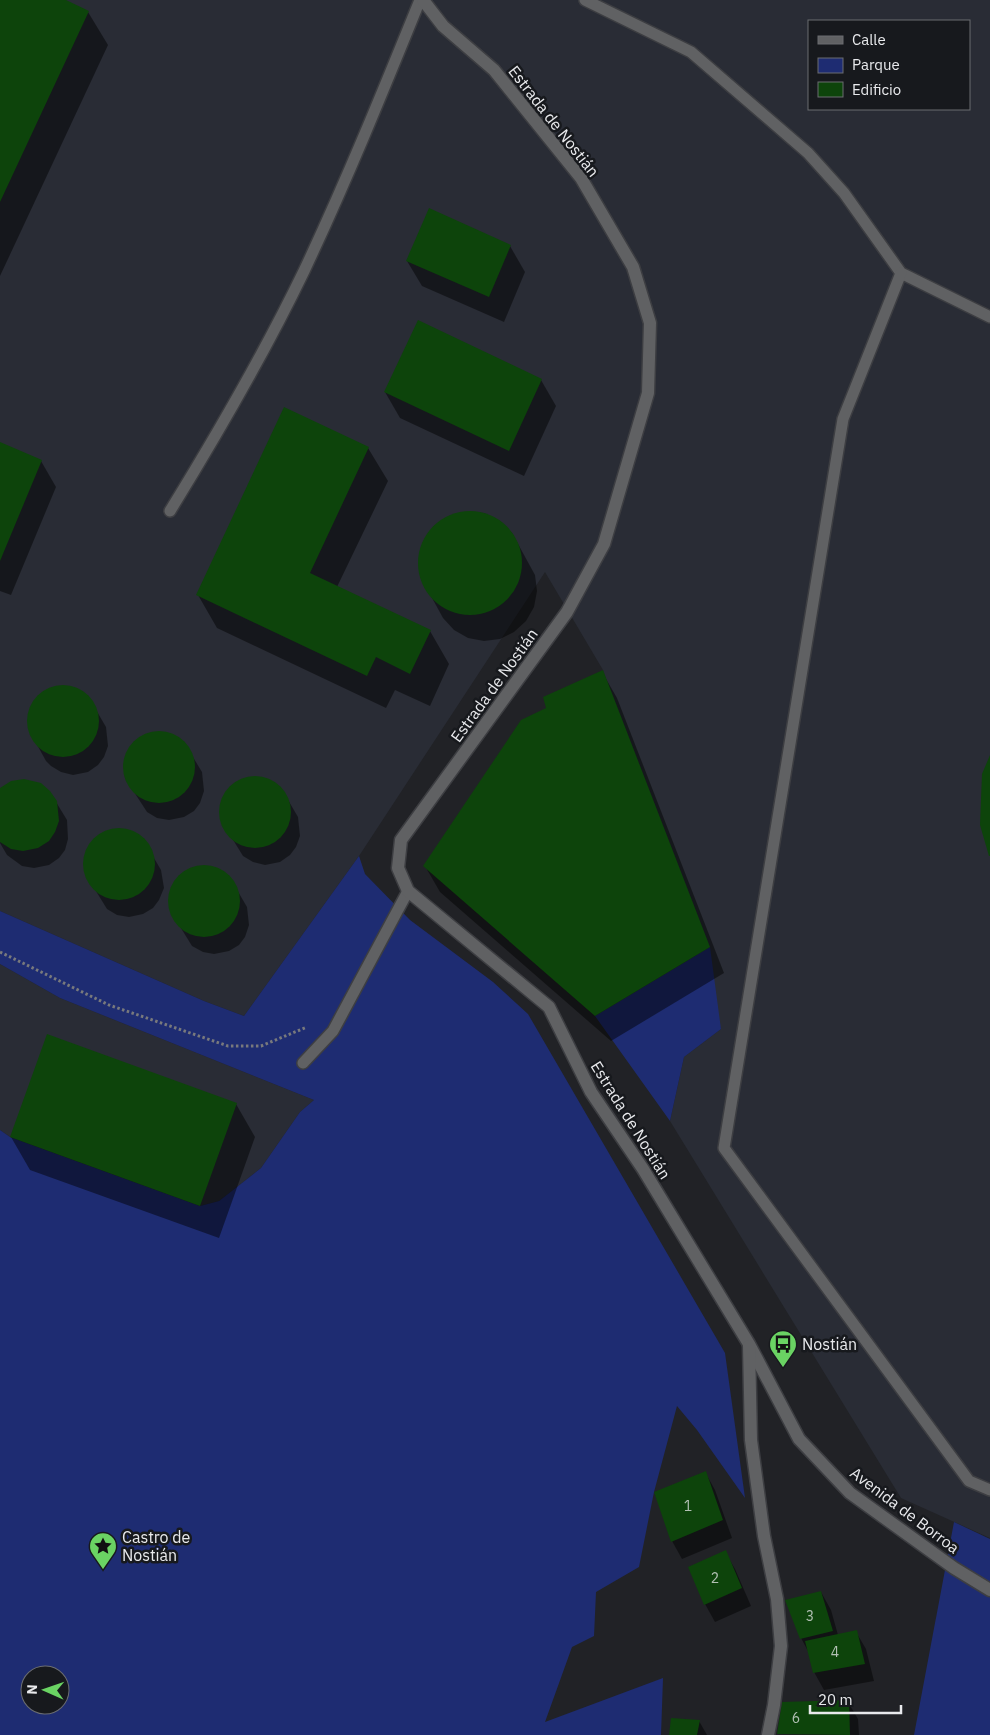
<svg xmlns="http://www.w3.org/2000/svg" width="990" height="1735" font-family="'IBM Plex Sans',sans-serif">
	<style>
		.built { fill: #292c35; fill-rule: evenodd }
		.green { fill: #1e2c72; fill-rule: evenodd }
		.shadow { fill: #0007 }
		.building { fill: #0d440b }
		.lines { fill: none; stroke-linecap: round; stroke-linejoin: round }
		.service-casing { stroke: #3d3e42; stroke-width: 14 }
		.minor-casing { stroke: #3d3e42; stroke-width: 15 }
		.path { stroke: #78797d; stroke-width: 3; stroke-dasharray: 2.5 2.5; stroke-linecap: butt }
		.service { stroke: #606163; stroke-width: 11 }
		.minor { stroke: #606163; stroke-width: 12 }
		.labels { text-anchor: middle; dominant-baseline: central; stroke-width: 5; stroke-linejoin: round; paint-order: stroke }
		.number-label { font-size: 14px; fill: #b2c0b4 }
		.street-label { font-size: 16px; fill: #e9eaed; stroke: #17191d }
		.poi-label { font-size: 16px; fill: #e9eaed; stroke: #17191d; text-anchor: start }
	</style>
	<rect width="100%" height="100%" fill="#212226"/>
	<g class="built">
		<path d="M0,0H990V1538L901,1498L670,1121L684,1057L721,1029L603,670L545,572L359,856L244,1016L204,1001L0,911ZM809,21H969V109H809Z"/>
		<path d="M0,964L60,998L314,1100L300,1112L261,1168L219,1201L200,1206L10,1137L0,1130Z"/>
	</g>
	<g class="green">
		<path d="M359,856L365,874L410,920L493,982L528,1014L725,1353L745,1498L697,1430L677,1406L654,1492L639,1567L596,1592L594,1636L572,1647L545,1722L663,1678L661,1735H0V1130L10,1137L200,1206L219,1201L261,1168L300,1112L314,1100L60,998L0,964V911L204,1001L244,1016ZM30,1675H60V1705H30Z"/>
		<path d="M710,947L721,1029L684,1057L670,1121L595,1016Z"/>
		<path d="M954,1522L990,1539V1735H914Z"/>
	</g>
	<g class="shadow">
		<path d="M0,0H63L88,12L108,45L0,276Z"/>
		<path d="M510,246L525,272L504,322L422,286L407,261Z"/>
		<path d="M541,380L556,406L524,476L400,418L385,392Z"/>
		<path d="M0,444L41,461L56,487L11,595L0,591Z"/>
		<path d="M368,448L388,481L337,587L430,631L449,664L430,706L395,690L386,708L217,628L198,595Z"/>
		<path d="M466,512L484,513L500,521L512,533L535,575L537,591L534,607L526,621L514,632L500,639L484,641L468,638L454,630L443,618L420,576L419,557L424,541L434,526L449,516Z"/>
		<path d="M602,672L617,698L724,973L611,1041L440,892L425,866L548,708Z"/>
		<path d="M63,686L79,691L89,698L106,727L108,746L104,757L98,765L88,772L73,775L61,772L51,766L46,761L30,732L28,720L29,712L34,701L43,693L51,688Z"/>
		<path d="M159,732L175,736L185,744L202,772L204,791L200,803L194,811L184,817L169,820L157,818L147,812L125,778L124,766L125,758L130,747L139,739L147,734Z"/>
		<path d="M255,777L271,781L281,788L298,817L300,836L296,847L290,855L280,862L265,865L253,862L243,856L222,822L220,810L221,802L226,792L235,783L243,779Z"/>
		<path d="M0,790L56,802L67,820L68,839L65,850L59,858L49,865L34,868L22,866L7,855L0,843Z"/>
		<path d="M119,829L135,833L144,841L161,870L164,888L159,900L153,908L143,914L129,917L117,915L107,909L86,875L84,863L90,844L99,836L107,831Z"/>
		<path d="M204,866L221,870L230,878L247,907L249,925L245,937L239,945L229,951L214,954L203,952L192,946L171,912L169,900L170,892L176,881L184,873L192,868Z"/>
		<path d="M236,1104L255,1137L219,1238L30,1170L11,1137Z"/>
		<path d="M705,1472L715,1490L732,1538L682,1559L672,1541L655,1493Z"/>
		<path d="M725,1552L735,1569L751,1606L715,1622L705,1604Z"/>
		<path d="M821,1592L831,1610L838,1635L856,1632L866,1649L874,1681L824,1690L814,1672L809,1653L801,1638Z"/>
		<path d="M848,1702L858,1719L859,1735L778,1734L784,1703Z"/>
		<path d="M699,1721L707,1735H671Z"/>
	</g>
	<g class="building">
		<path d="M0,0H66L89,11L0,202Z"/>
		<path d="M429,208L511,245L489,297L406,261Z"/>
		<path d="M418,320L542,379L509,451L384,392Z"/>
		<path d="M284,407L369,447L310,573L431,630L410,674L376,657L367,676L196,595Z"/>
		<path d="M0,442L42,460L0,561Z"/>
		<circle cx="470" cy="563" r="52"/>
		<path d="M603,670L710,947L595,1016L423,866L521,720L546,708L543,697Z"/>
		<circle cx="63" cy="721" r="36"/>
		<circle cx="159" cy="767" r="36"/>
		<path d="M990,755V856H989L980,825L982,774Z"/>
		<circle cx="255" cy="812" r="36"/>
		<path d="M24,779L41,783L50,791L57,801L59,821L55,832L49,841L38,848L23,851L11,849L0,842V788L11,781Z"/>
		<circle cx="119" cy="864" r="36"/>
		<circle cx="204" cy="901" r="36"/>
		<path d="M47,1034L237,1103L200,1206L10,1137Z"/>
		<path d="M706,1471L723,1520L671,1542L654,1492Z"/>
		<path d="M726,1550L742,1588L704,1605L688,1567Z"/>
		<path d="M821,1591L833,1631L800,1639L785,1600Z"/>
		<path d="M857,1630L865,1664L813,1673L805,1641Z"/>
		<path d="M849,1700L850,1735L777,1734L782,1702Z"/>
		<path d="M671,1718L700,1720L697,1735H669Z"/>
	</g>
	<g class="lines">
		<g class="service-casing">
			<g id="service">
				<path d="M585,0L691,52L808,153L844,193L901,273L990,317"/>
				<path d="M901,273L843,419L724,1148L969,1481L990,1490"/>
				<path d="M170,511C218,433 264,354 304,271C346,182 383,91 420,0"/>
				<path d="M303,1063L333,1031L408,891"/>
			</g>
		</g>
		<g class="minor-casing">
			<g id="minor">
				<path d="M423,0L443,26L494,70L581,178L633,267L650,323L648,393L604,544L567,612L401,840L398,868L408,891L549,1007L591,1092L643,1169L749,1344L799,1439L850,1493L954,1568L990,1590"/>
				<path d="M749,1346L751,1440L764,1536L777,1599L781,1646L774,1705L768,1735"/>
			</g>
		</g>
		<path class="path" d="M0,952L109,1005L228,1046H261L307,1027"/>
		<use href="#service" class="service"/>
		<use href="#minor" class="minor"/>
	</g>
	<defs>
		<g id="bus-pin" transform="scale(1.4375)"><path d="M0 17L-7.5 6A9.5 9.5 0 1 1 7.5 6Z" fill="#6ad363" stroke="#17191d"/><path d="M-5-6H5V4H4V6H2V4H-2V6H-4V4H-5ZM-3.5-4V0h7V-4ZM-3.5 1.2v1.5H-2V1.2ZM2 1.2v1.5H3.5V1.2Z" fill="#111"/></g>
		<g id="sight-pin" transform="scale(1.4375)"><path d="M0 17L-7.5 6A9.5 9.5 0 1 1 7.5 6Z" fill="#6ad363" stroke="#17191d"/><path d="M0-6L1.8-2.2L6-1.7L2.9 1.2L3.7 5.4L0 3.3L-3.7 5.4L-2.9 1.2L-6-1.7L-1.8-2.2Z" fill="#111"/></g>
	</defs>
	<g fill-rule="evenodd">
		<use href="#bus-pin" x="783" y="1344"/>
		<use href="#sight-pin" x="103" y="1546"/>
	</g>
	<g class="labels">
		<g class="number-label">
			<text x="688" y="1506">1</text>
			<text x="715" y="1578">2</text>
			<text x="810" y="1616">3</text>
			<text x="835" y="1652">4</text>
			<text x="796" y="1718">6</text>
		</g>
		<g class="street-label">
			<text transform="translate(554 121) rotate(52)">Estrada de Nostián</text>
			<text transform="translate(494 685) rotate(-54)">Estrada de Nostián</text>
			<text transform="translate(631 1120) rotate(58)">Estrada de Nostián</text>
			<text transform="translate(905 1510) rotate(37)">Avenida de Borroa</text>
		</g>
		<g class="poi-label">
			<text x="802" y="1344">Nostián</text>
			<text x="122" y="1537">Castro de<tspan x="122" dy="18">Nostián</tspan></text>
		</g>
	</g>
	<rect x="808" y="20" width="162" height="90" fill="#17191d" stroke="#6b6d70"/>
	<rect x="818" y="36" width="25" height="8" fill="#606163" stroke="#6b6d70"/>
	<text x="852" y="45" font-size="15" fill="#e9eaed">Calle</text>
	<rect x="818" y="58" width="25" height="15" fill="#1e2c72" stroke="#6b6d70"/>
	<text x="852" y="70" font-size="15" fill="#e9eaed">Parque</text>
	<rect x="818" y="82" width="25" height="15" fill="#0d440b" stroke="#6b6d70"/>
	<text x="852" y="95" font-size="15" fill="#e9eaed">Edificio</text>
	<g transform="translate(45 1690) rotate(272)"><circle r="24" fill="#17191d" stroke="#6b6d70"/>
	<path d="M0-4L9 19L0 12L-9 19Z" fill="#6ad363"/>
	<text y="-8" font-size="14" font-weight="bold" text-anchor="middle" fill="#e9eaed">N</text>
	</g>
	<path d="M810 1705v8h91v-8" fill="none" stroke="#e9eaed" stroke-width="2.5"/>
	<text x="818" y="1705" font-size="15" fill="#e9eaed" stroke="#17191d" stroke-width="4" paint-order="stroke">20 m</text>
</svg>
